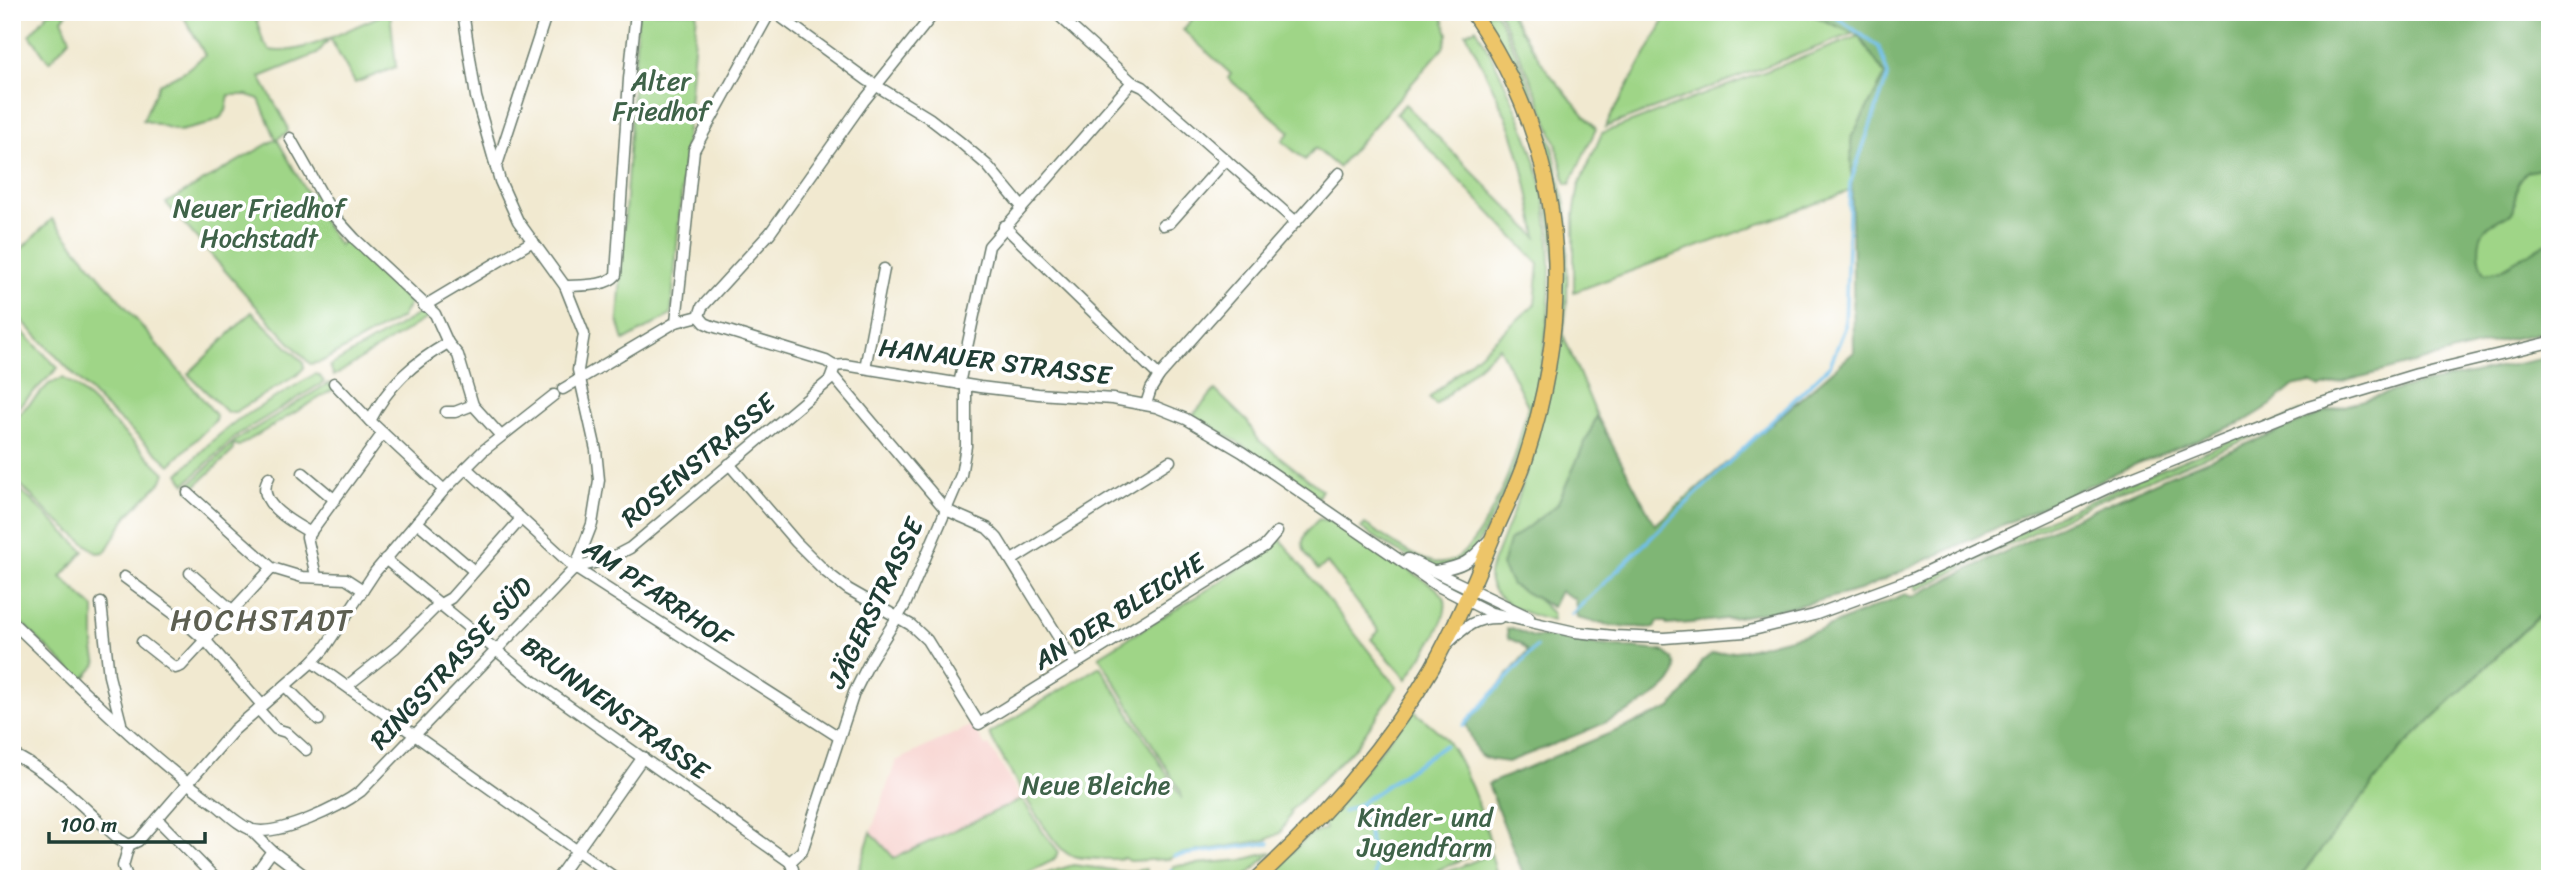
<svg xmlns="http://www.w3.org/2000/svg" width="2562" height="891" font-family="Sriracha,sans-serif">
	<style>
		.built { fill: #f7d0cc }
		.green { fill: #9fd587; stroke: #5f895e; stroke-width: 2 }
		.forest { fill: #7fb674; stroke: #4f7a54; stroke-width: 2 }
		.lines { fill: none; stroke-linecap: round; stroke-linejoin: round }
		.stream { stroke: #6fbfea; stroke-width: 3.5 }
		.minor-casing { stroke: #68796b; stroke-width: 13 }
		.major-casing { stroke: #68796b; stroke-width: 17 }
		.minor { stroke: #fff; stroke-width: 10 }
		.major { stroke: #edc569; stroke-width: 14 }
		.labels { text-anchor: middle; dominant-baseline: central; stroke-width: 7; stroke-linejoin: round; paint-order: stroke }
		.park-label { font-size: 26px; fill: #3f6349; stroke: #fff }
		.street-label { font-size: 26px; fill: #1f3d34; stroke: #fff }
		.quarter-label { font-size: 30px; letter-spacing: 2px; fill: #5d5f51; stroke: #fff }
	</style>
	<rect width="100%" height="100%" fill="#fff"/>
	<filter id="ink" filterUnits="userSpaceOnUse"><feTurbulence type="fractalNoise" baseFrequency=".0143" numOctaves="2"/><feDisplacementMap in="SourceGraphic" scale="14" xChannelSelector="R" yChannelSelector="G"/><feConvolveMatrix kernelMatrix="1 2 1 2 8 2 1 2 1" color-interpolation-filters="sRGB"/></filter>
	<filter id="wash" filterUnits="userSpaceOnUse"><feTurbulence type="fractalNoise" baseFrequency=".00686" numOctaves="4" result="noise"/><feDisplacementMap in="SourceGraphic" scale="28" xChannelSelector="R" yChannelSelector="G"/><feGaussianBlur stdDeviation="1.57" result="paint"/><feColorMatrix in="noise" values="0 0 0 0 0 0 0 0 0 0 0 0 0 0 0 0 0 1.4 0 .05"/><feComposite in="paint" operator="in"/></filter>
	<g filter="url(#wash)">
		<rect width="100%" height="100%" fill="#f1e9d0"/>
		<path class="built" d="M972,725L985,746L989,745L1022,799L894,858L871,832L896,761Z"/>
		<g class="green">
			<path d="M49,12H68L62,19L70,39L49,62L30,35Z"/>
			<path d="M181,12H254L263,41L270,50C305,57 357,23 390,12L396,67L355,83L330,38L317,54L260,77L287,125L288,132L277,139L307,193L315,192L328,213L322,220L339,245L347,239L410,303L401,318L321,362L310,364L255,305L166,203L276,139L259,99L247,95H229L226,111L220,118L205,125L180,131L143,120L159,84L185,71L205,55Z"/>
			<path d="M638,12H697L671,315L624,341L618,320Z"/>
			<path d="M1198,12H1441L1448,34L1443,48L1338,167L1315,148L1305,160L1282,141L1290,132L1228,78L1231,74L1183,30Z"/>
			<path d="M1487,12H1494L1498,16L1526,76L1552,145L1568,219L1567,302L1563,335L1597,416L1557,505L1509,541L1512,585L1535,597L1552,613L1553,621C1529,615 1488,603 1489,573L1517,502L1530,461L1560,305L1540,136L1522,89L1481,19Z"/>
			<path d="M1499,12H1509L1548,72L1596,129L1570,184H1566L1556,143L1529,75Z"/>
			<path d="M1669,12H1805L1855,33L1605,127Z"/>
			<path d="M1476,28C1501,71 1521,115 1536,163C1570,282 1539,448 1473,551C1466,559 1451,567 1439,568C1420,568 1378,539 1361,528L1365,524C1384,536 1418,563 1441,563C1473,565 1505,484 1514,458C1520,441 1523,423 1528,406L1499,347L1436,405L1429,398L1535,304L1539,264L1396,114L1405,104L1537,237C1530,200 1523,162 1510,126C1497,94 1481,64 1466,33Z"/>
			<path d="M1859,36L1885,75L1851,138L1852,190L1574,292V215L1579,185L1602,133Z"/>
			<path d="M2550,167V243L2545,244L2498,271L2485,273C2478,260 2475,241 2486,228C2492,222 2505,217 2512,213L2518,183L2526,172Z"/>
			<path d="M52,219L216,415L215,421L170,465L103,405L12,310V258Z"/>
			<path d="M252,312L303,362L304,368L297,375L235,412H227L188,374Z"/>
			<path d="M424,313L427,318L334,376L330,366L419,314Z"/>
			<path d="M12,321L58,368L12,413Z"/>
			<path d="M315,374L319,375L324,382L237,435L185,484L179,474L212,441L236,421Z"/>
			<path d="M63,378L78,388L165,473L162,481L128,515L105,552L97,553L49,514L12,476V421L49,384Z"/>
			<path d="M329,383L334,389L239,446L233,444V451L190,491L188,490V486L236,440Z"/>
			<path d="M1215,390L1248,422L1256,438L1322,490L1318,497L1245,447L1193,415Z"/>
			<path d="M2303,411L2305,415L2097,501L1917,590L1914,582L2128,483Z"/>
			<path d="M12,482L84,551L61,577L94,608V650L97,664L82,681L12,614Z"/>
			<path d="M1319,519L1334,521L1436,588C1439,591 1442,593 1444,597C1453,618 1418,661 1407,679L1371,639L1379,631L1327,563L1318,570C1298,548 1297,539 1319,519Z"/>
			<path d="M1281,540L1397,687L1356,746L1290,811L1291,814L1280,833L1266,840L1180,854L1169,859L1129,861L1124,858C1113,860 1080,859 1070,855C1050,847 1003,757 989,734L1100,666L1181,797V792L1099,656L1220,582Z"/>
			<path d="M2550,612V879H2298L2400,750L2538,617Z"/>
			<path d="M1413,710C1422,718 1433,726 1442,735C1462,756 1485,818 1491,847L1438,870V876L1491,854L1498,879H1265L1308,836L1325,829L1322,822Z"/>
			<path d="M1022,799L1043,832L1058,851L1056,857L1052,861L1015,879H856L871,832L894,858Z"/>
			<path d="M1272,852L1243,879H1170L1173,866L1242,860Z"/>
			<path d="M1073,865L1127,872L1146,869L1149,879H1029Z"/>
		</g>
		<g class="forest">
			<path d="M1805,12H2550V167L2526,172L2518,183L2512,213C2505,217 2492,222 2486,228C2476,241 2478,260 2485,273L2498,271L2545,244L2550,243V331L2485,344L2320,388L2311,383L2292,387L2271,405L2245,421L2131,466L1863,589C1796,608 1737,620 1667,625L1666,622H1658L1655,628L1610,626L1577,618L1575,599L1560,591L1552,607L1512,585L1502,566L1509,541L1557,505L1597,416L1655,525L1854,352L1851,138L1885,75L1859,36Z"/>
			<path d="M2550,357V612L2537,617L2400,750L2298,879H1525L1488,784L1671,708L1690,685L1702,661L1712,654L1744,650L1821,630L1905,594L1912,597L2068,521L2169,476L2322,413L2403,388Z"/>
			<path d="M1512,628L1533,637H1553L1588,644L1663,651C1673,658 1680,666 1673,678C1658,708 1542,748 1508,762C1470,758 1480,753 1466,725L1528,651L1520,643L1508,638L1507,629Z"/>
		</g>
		<g class="lines">
			<g class="stream">
				<path d="M1572,614L1830,365L1845,328L1850,184L1888,75L1879,47L1829,12"/>
				<path d="M1463,726L1536,647"/>
				<path d="M1361,803L1375,861V879"/>
				<path d="M1343,812L1361,803L1445,745"/>
				<path d="M1174,856L1269,843"/>
				<path d="M1168,879L1171,871"/>
			</g>
		</g>
	</g>
	<g filter="url(#ink)">
		<g class="lines">
			<g class="minor-casing">
				<g id="minor">
					<path d="M774,12L867,80L929,118L960,142L987,165L1022,207"/>
					<path d="M1055,12L1132,82L1143,87L1296,222"/>
					<path d="M290,138L334,216L355,239L435,314L448,343L458,355L473,405L501,436"/>
					<path d="M496,168L547,12"/>
					<path d="M1163,225L1170,223L1226,160"/>
					<path d="M1004,226L1159,376"/>
					<path d="M565,286C581,285 606,287 616,275L629,79L636,12"/>
					<path d="M424,306L533,241"/>
					<path d="M699,316L705,323L712,326L826,361L834,366L845,365L980,387L1038,394L1113,399L1156,407L1186,419L1242,452L1436,585L1491,613L1575,632L1614,636L1664,638L1745,632L1814,615L1912,579L2127,479L2305,408L2417,374L2550,342"/>
					<path d="M699,316L702,307L770,233L863,102L935,12"/>
					<path d="M676,322L694,150L770,12"/>
					<path d="M865,368L884,269"/>
					<path d="M833,376L946,510L987,528L997,538L1075,664"/>
					<path d="M334,383L370,421L444,490"/>
					<path d="M959,384L989,246L1132,82"/>
					<path d="M563,389L676,322L699,316"/>
					<path d="M1146,404L1151,389L1159,376L1339,173"/>
					<path d="M446,412H455L473,405"/>
					<path d="M370,421C389,384 413,363 448,343"/>
					<path d="M729,464L796,542L826,572L848,589L911,625L927,640L979,724L1265,546L1277,532"/>
					<path d="M466,468L575,568L839,737"/>
					<path d="M303,473L335,500"/>
					<path d="M269,477C253,502 292,522 311,533"/>
					<path d="M188,493L272,568L302,577L346,579L363,590"/>
					<path d="M417,522L474,571"/>
					<path d="M385,559L535,682L790,862"/>
					<path d="M1408,559L1529,617"/>
					<path d="M1012,560L1170,461"/>
					<path d="M575,568L609,559L630,548L830,380L834,369"/>
					<path d="M1436,571C1463,566 1470,562 1488,541"/>
					<path d="M190,573L233,611"/>
					<path d="M316,576L307,537L383,433"/>
					<path d="M124,577L181,619L206,641L262,705"/>
					<path d="M101,603L109,676L121,723"/>
					<path d="M12,622C79,685 143,753 218,806C228,814 241,827 253,830C280,836 340,807 361,791L575,568L592,524L599,480L596,450L578,370L584,334L565,286L518,221L500,181L476,97L463,12"/>
					<path d="M142,642L175,668L181,666L272,568"/>
					<path d="M1449,642C1465,627 1476,617 1499,618"/>
					<path d="M312,662L617,879"/>
					<path d="M285,686L319,720"/>
					<path d="M347,686L395,648L437,606L451,598L520,520"/>
					<path d="M258,709L276,729L286,732L306,750"/>
					<path d="M12,754C53,773 85,810 119,839L129,845"/>
					<path d="M158,820L216,879"/>
					<path d="M249,828L272,851L309,879"/>
					<path d="M129,845L138,841L234,730L312,662L324,649L375,572L444,490L484,450L554,395"/>
					<path d="M790,862L802,851L854,693L871,659L905,605L961,475L966,446V385"/>
					<path d="M790,862L793,869L792,879"/>
					<path d="M128,879L123,866L129,845"/>
					<path d="M252,879L272,851"/>
					<path d="M557,879L643,757"/>
				</g>
			</g>
			<g class="major-casing">
				<path id="major" d="M1257,879C1324,817 1386,747 1432,668C1455,627 1474,583 1492,539C1503,513 1516,488 1525,461C1576,304 1567,149 1472,12"/>
			</g>
			<use href="#minor" class="minor"/>
			<use href="#major" class="major"/>
		</g>
	</g>
	<g class="labels">
		<g class="park-label">
			<text x="661" y="81">Alter<tspan x="661" dy="30">Friedhof</tspan></text>
			<text x="259" y="208">Neuer Friedhof<tspan x="259" dy="30">Hochstadt</tspan></text>
			<text x="1096" y="785">Neue Bleiche</text>
			<text x="1425" y="817">Kinder- und<tspan x="1425" dy="30">Jugendfarm</tspan></text>
		</g>
		<g class="street-label">
			<text transform="translate(995 361) rotate(7)">HANAUER STRASSE</text>
			<text transform="translate(698 460) rotate(-40)">ROSENSTRASSE</text>
			<text transform="translate(658 593) rotate(34)">AM PFARRHOF</text>
			<text transform="translate(875 603) rotate(-64)">JÄGERSTRASSE</text>
			<text transform="translate(1119 611) rotate(-32)">AN DER BLEICHE</text>
			<text transform="translate(451 663) rotate(-47)">RINGSTRASSE SÜD</text>
			<text transform="translate(615 708) rotate(36)">BRUNNENSTRASSE</text>
		</g>
		<g class="quarter-label">
			<text x="262" y="620">HOCHSTADT</text>
		</g>
	</g>
	<rect width="2562" height="891" fill="none" stroke="#fff" stroke-width="42"/>
	<path d="M49 832v10h156v-10" fill="none" stroke="#1f3d34" stroke-width="3.5"/>
	<text x="60" y="832" font-size="21" fill="#1f3d34" stroke="#ffffff" stroke-width="5" paint-order="stroke">100 m</text>
</svg>
